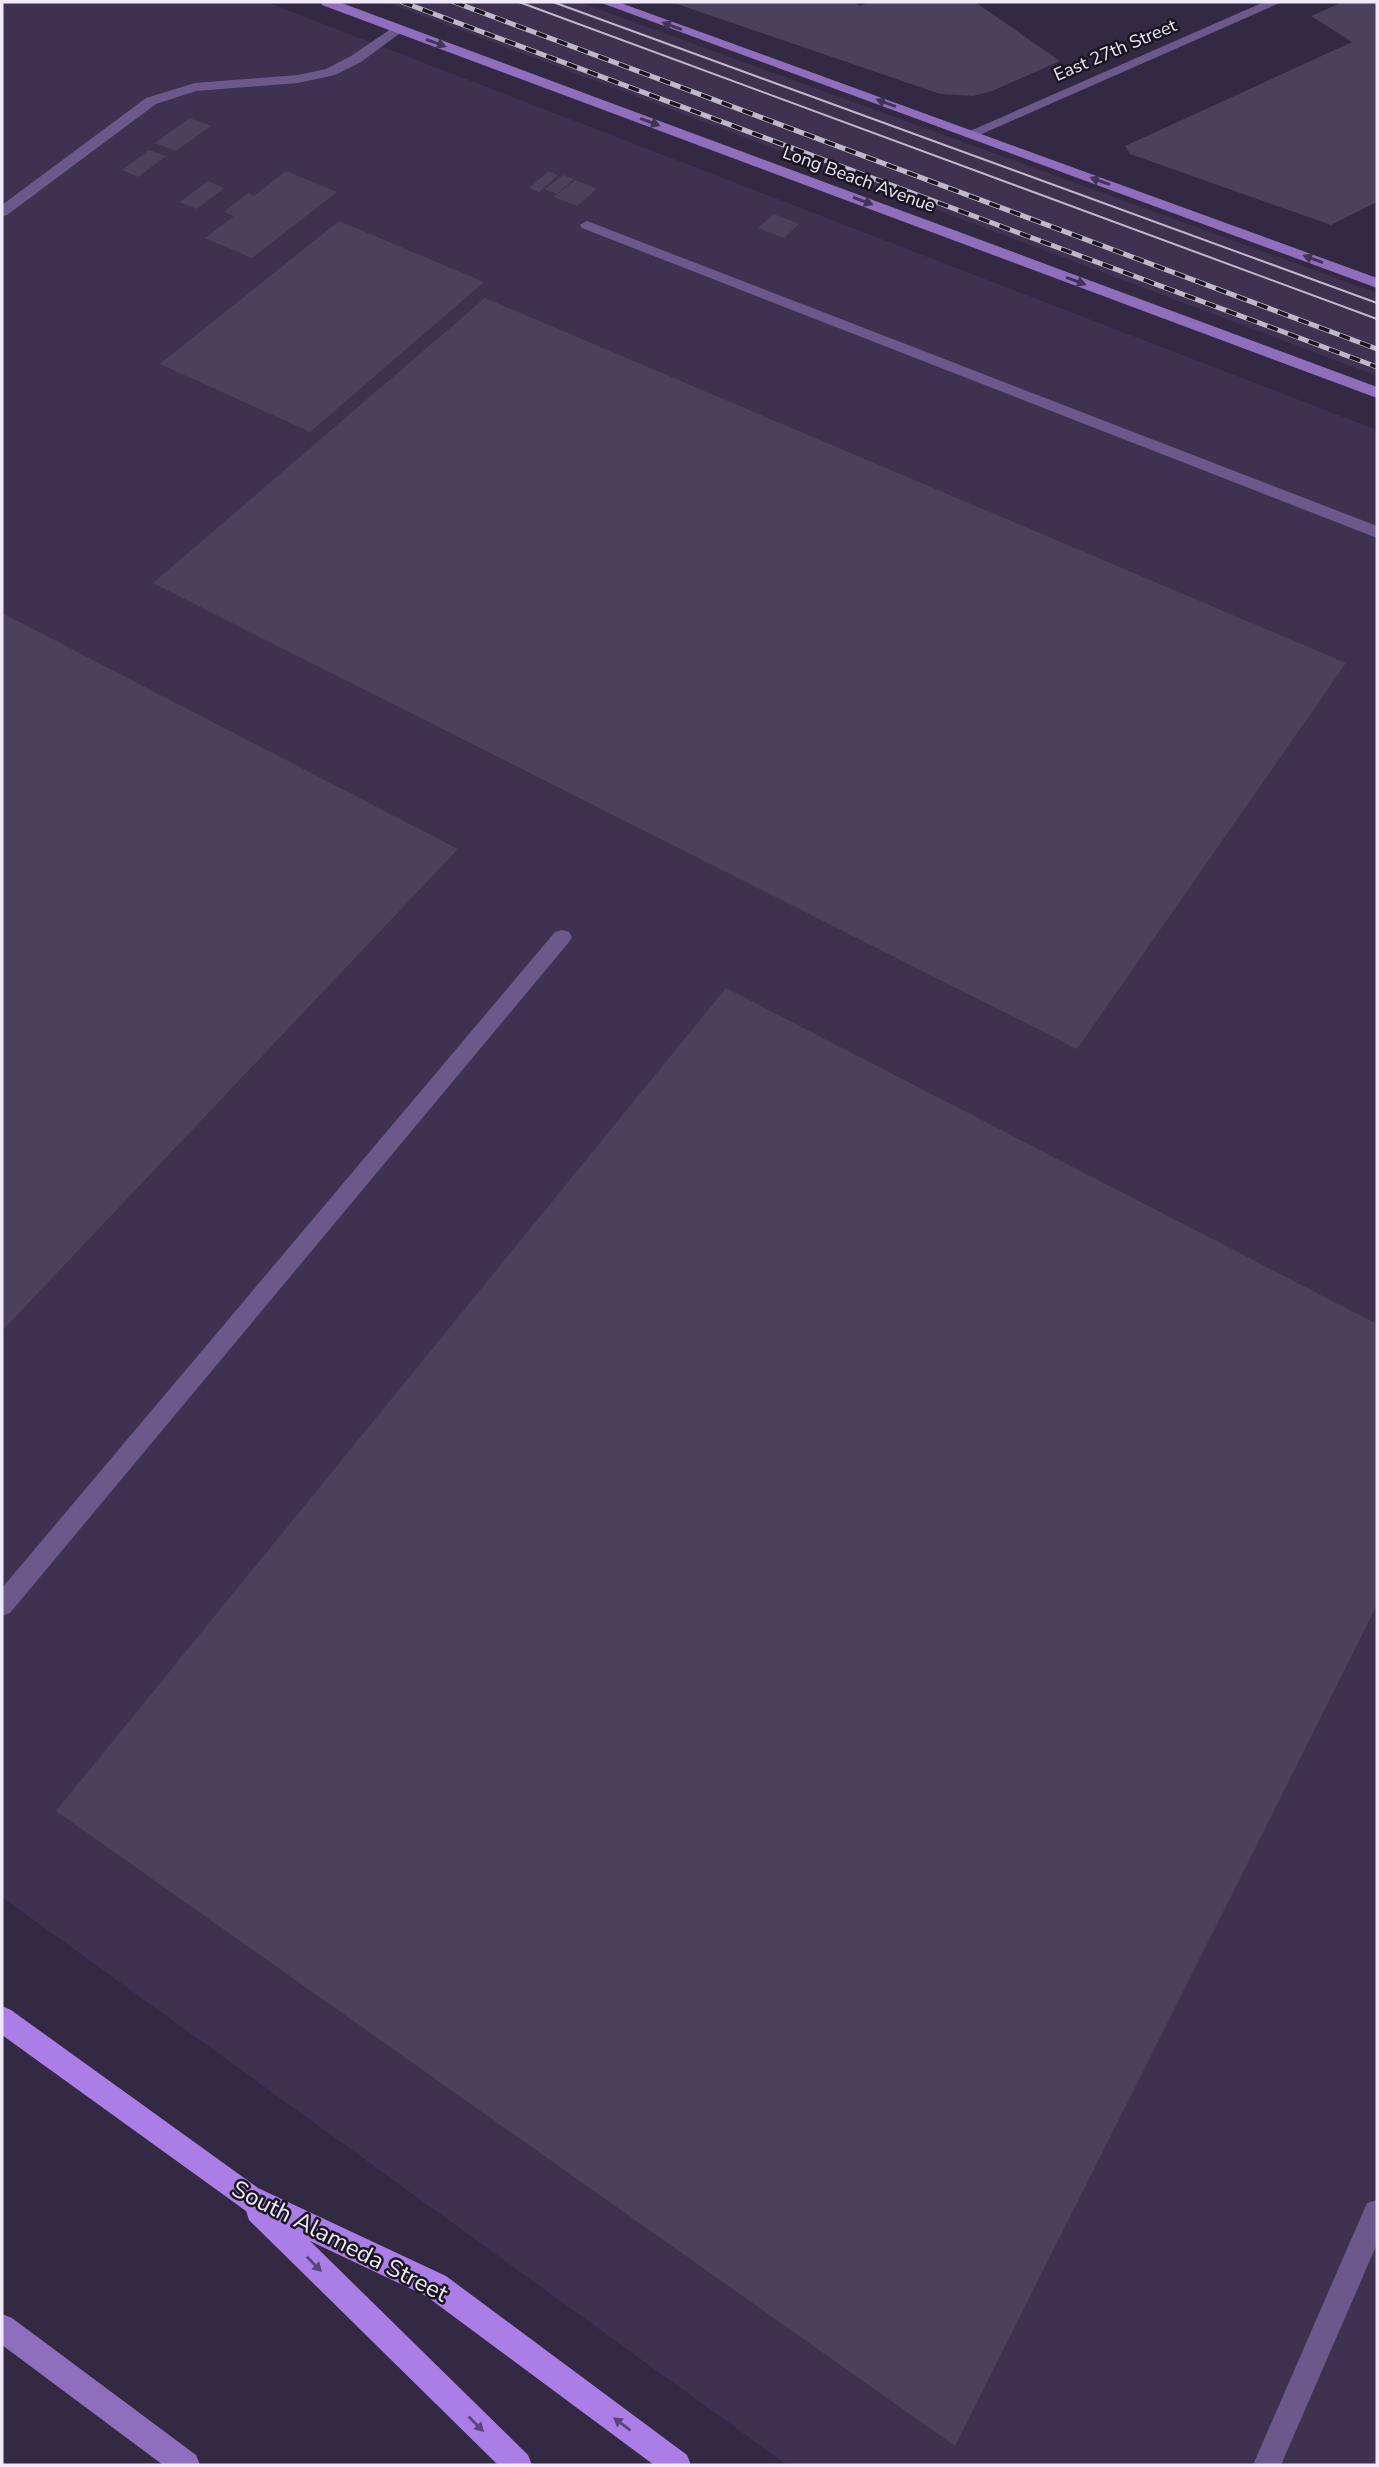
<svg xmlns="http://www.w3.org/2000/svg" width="1379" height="2467" font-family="'Nunito Sans',sans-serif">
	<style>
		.built { fill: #3e3250 }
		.building { fill: #4b415c }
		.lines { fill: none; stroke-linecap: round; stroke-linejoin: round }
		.lane { fill: #6d588b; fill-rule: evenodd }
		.street { fill: #6d588b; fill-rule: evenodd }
		.secondary { fill: #8f6ebe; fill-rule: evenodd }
		.primary { fill: #aa7ee6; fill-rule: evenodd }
		.tram { stroke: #bfb8cb; stroke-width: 2 }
		.rail-casing { stroke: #bfb8cb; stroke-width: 5 }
		.rail { stroke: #191420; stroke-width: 3.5; stroke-dasharray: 11; stroke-linecap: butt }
		.oneway { fill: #423457 }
		.oneway2 { fill: #5a4479 }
		.labels { text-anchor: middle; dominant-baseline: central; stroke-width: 5; stroke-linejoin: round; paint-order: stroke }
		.far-street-label { font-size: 18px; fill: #efe9fa; stroke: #191420 }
		.near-street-label { font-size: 24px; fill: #efe9fa; stroke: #191420 }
	</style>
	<rect width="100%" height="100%" fill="#332942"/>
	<g class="built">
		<path d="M2,2H266L1377,430V2465H787L2,1897Z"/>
		<path d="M386,2H579L1377,293V376Z"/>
	</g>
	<g class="building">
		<path d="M671,2H855L860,6L869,2H975L1060,61L992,91L973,96L940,94Z"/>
		<path d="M1343,2H1377V202L1331,225L1130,154L1125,146L1352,42L1311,16Z"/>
		<path d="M190,118L211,126L176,151L155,143Z"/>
		<path d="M149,150L166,156L138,177L122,170Z"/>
		<path d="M286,171L337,192L252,258L205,238L234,216L224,212L248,193L254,196Z"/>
		<path d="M549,171L558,175L539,192L529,188Z"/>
		<path d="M563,175L574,179L557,194L545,189Z"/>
		<path d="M575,180L597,189L577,206L554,197Z"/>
		<path d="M208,181L224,188L197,209L180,202Z"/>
		<path d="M774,214L799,224L784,238L758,228Z"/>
		<path d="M339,221L484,282L310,432L160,364Z"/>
		<path d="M485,298L1346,663L1077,1049L153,583Z"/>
		<path d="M2,613L458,849L2,1331Z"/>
		<path d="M726,988L1377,1324V1605L955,2446L56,1811Z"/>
	</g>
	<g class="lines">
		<g class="lane">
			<path d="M398,24L405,28L403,31L361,62L335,75L298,83L196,91L156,104L7,215L2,216V205L146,98L195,83L298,75L326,69L351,56Z"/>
			<path d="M587,221L1377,526V538L582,228L580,225Z"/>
			<path d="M562,930L569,932L572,937L569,942L10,1613L2,1616V1588L555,932Z"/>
			<path d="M1377,2200V2244L1281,2465H1253L1367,2203Z"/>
		</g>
		<path class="street" d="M1264,2H1282L975,137H965L963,134Z"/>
		<g class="secondary">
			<path d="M321,2H339L1377,387V398L322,5Z"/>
			<path d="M599,2H618L1377,278V288Z"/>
			<path d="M2,2314L12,2318L196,2455L200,2465H163L2,2345Z"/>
		</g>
		<path class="primary" d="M2,2006L11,2010L258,2188L446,2276L687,2455L691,2465H654L426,2296L310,2241L528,2455L532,2465H498L249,2220L246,2211L2,2035Z"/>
		<g class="tram">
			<path d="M519,2L1377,319"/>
			<path d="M553,2L1377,303"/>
		</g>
		<g class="rail-casing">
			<g id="rail">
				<path d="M402,2L1377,367"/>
				<path d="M454,2L1377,349"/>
			</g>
		</g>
		<use href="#rail" class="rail"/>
	</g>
	<defs><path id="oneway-solid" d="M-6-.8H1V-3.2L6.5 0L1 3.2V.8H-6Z" transform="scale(1.75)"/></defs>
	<g class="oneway">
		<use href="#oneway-solid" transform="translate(672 26) rotate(-160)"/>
		<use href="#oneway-solid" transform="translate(436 43) rotate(20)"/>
		<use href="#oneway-solid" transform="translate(886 103) rotate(-160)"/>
		<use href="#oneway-solid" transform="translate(650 122) rotate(20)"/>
		<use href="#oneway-solid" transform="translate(1100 181) rotate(-160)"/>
		<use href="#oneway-solid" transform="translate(863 201) rotate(20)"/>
		<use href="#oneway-solid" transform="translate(1313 259) rotate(-160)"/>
		<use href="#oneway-solid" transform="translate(1076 281) rotate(20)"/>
	</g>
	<g class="oneway2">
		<use href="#oneway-solid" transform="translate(314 2264) rotate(45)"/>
		<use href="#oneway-solid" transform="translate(476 2424) rotate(45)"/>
		<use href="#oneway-solid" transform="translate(622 2424) rotate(-143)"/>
	</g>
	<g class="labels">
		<g class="far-street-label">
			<text transform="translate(1115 50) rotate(-23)">East 27th Street</text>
			<text transform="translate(859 179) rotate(20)">Long Beach Avenue</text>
		</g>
		<g class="near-street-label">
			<text transform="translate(340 2241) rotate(27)">South Alameda Street</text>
		</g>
	</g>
	<rect width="1379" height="2467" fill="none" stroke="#efe9fa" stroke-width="7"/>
</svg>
